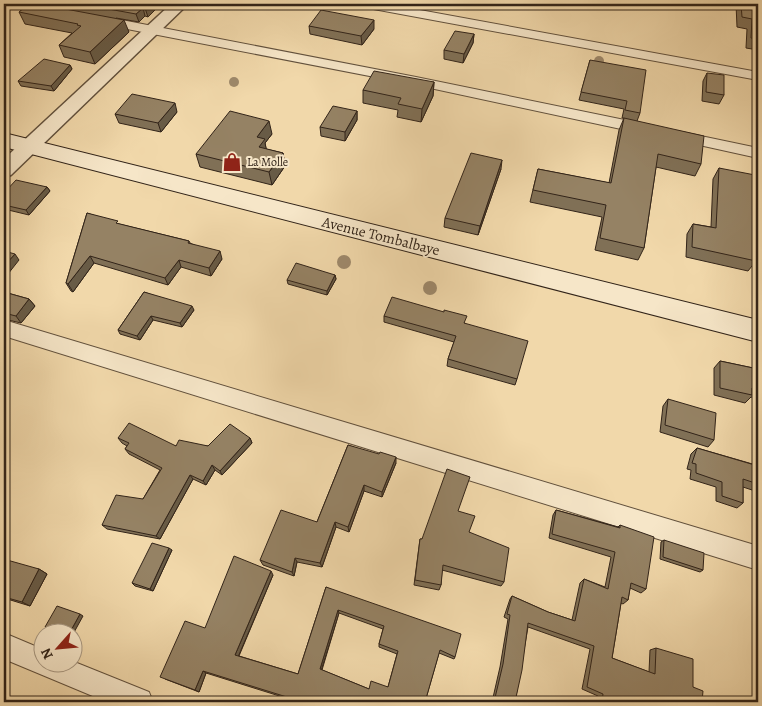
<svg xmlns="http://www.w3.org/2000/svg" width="762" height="706" font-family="Alegreya,serif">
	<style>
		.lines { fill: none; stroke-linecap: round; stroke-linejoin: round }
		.minor-casing { stroke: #62513d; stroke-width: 2 }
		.tertiary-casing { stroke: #62513d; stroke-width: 3 }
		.secondary-casing { stroke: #322419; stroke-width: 2 }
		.minor { fill: #f6e6c8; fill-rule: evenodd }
		.tertiary { fill: #f6e6c8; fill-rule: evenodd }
		.secondary { fill: #f6e6c8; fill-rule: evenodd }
		.tree { fill: #9e896b }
		.wall { fill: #807056; stroke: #322419; fill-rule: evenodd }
		.shaded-wall { fill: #685b46; stroke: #322419 }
		.building { fill: #958264; stroke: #322419; fill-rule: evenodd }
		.labels { text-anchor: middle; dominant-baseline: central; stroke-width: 4; stroke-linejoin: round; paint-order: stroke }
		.far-poi-label { font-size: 12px; fill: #322419; stroke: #f6e6c8; text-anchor: start }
		.street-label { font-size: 15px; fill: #322419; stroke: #f6e6c8 }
	</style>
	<rect width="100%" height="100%" fill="#f1d8aa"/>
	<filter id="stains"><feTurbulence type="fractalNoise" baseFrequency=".004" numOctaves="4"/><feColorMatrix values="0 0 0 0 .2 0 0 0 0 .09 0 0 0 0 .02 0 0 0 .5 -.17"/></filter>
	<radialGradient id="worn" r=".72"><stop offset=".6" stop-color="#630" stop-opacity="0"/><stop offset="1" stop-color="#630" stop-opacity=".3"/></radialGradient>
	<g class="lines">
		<g class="minor-casing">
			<g id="minor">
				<path d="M8,4H34L57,8L59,11L53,15L14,8Z"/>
				<path d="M362,4H387L758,72V80L368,8Z"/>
				<path d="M101,16L416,77L649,125L654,127L657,130L654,133L649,135L416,85L96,23L95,20L96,17Z"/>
				<path d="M677,131L758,148V158L672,139L669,136L672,133Z"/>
				<path d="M4,320L758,546V570L4,336Z"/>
				<path d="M4,633L42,649V664H72V661L149,692L153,702H107L4,659Z"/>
			</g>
		</g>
		<g class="tertiary-casing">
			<path id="tertiary" d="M171,4H188L11,175L4,177V159Z"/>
		</g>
		<g class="secondary-casing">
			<path id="secondary" d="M4,133L758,320V342L4,147Z"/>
		</g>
		<use href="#minor" class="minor"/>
		<use href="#tertiary" class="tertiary"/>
		<use href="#secondary" class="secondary"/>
	</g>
	<g class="tree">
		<circle cx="599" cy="61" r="5"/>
		<circle cx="234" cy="82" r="5"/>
		<circle cx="344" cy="262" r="7"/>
		<circle cx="430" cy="288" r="7"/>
	</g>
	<g class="wall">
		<path d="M29,4H161L148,17L145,16L139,22L116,18L129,32L95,64L64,57L59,45L72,33L25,24L19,12Z"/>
		<path d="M736,4H758V50L746,48L747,29L737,27Z"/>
		<path d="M309,26L374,29L362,45L310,34Z"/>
		<path d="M474,34L473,43L463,63L444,59V50Z"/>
		<path d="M590,60L640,113L637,121L701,164L695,176L656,167L644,248L638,260L595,250L602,217L530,202L538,169L609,183L619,130L624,118H622L624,109L579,100Z"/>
		<path d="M70,65L72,69L54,91L21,86L18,81Z"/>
		<path d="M707,73L724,95L719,104L702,101L703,81Z"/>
		<path d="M434,82L433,96L421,122L397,117L398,110L363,103V90Z"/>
		<path d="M357,111V120L345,141L321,136L320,127Z"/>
		<path d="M177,112L161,132L119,123L115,114Z"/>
		<path d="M272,134L265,143L266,149L283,153L285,166L272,185L200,167L196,154Z"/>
		<path d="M719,168L755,188L758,189V220H755L756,261L748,271L686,257L687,234L693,224L711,227L713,179Z"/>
		<path d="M501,169L478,235L444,227L445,218Z"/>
		<path d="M47,187L50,191L29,215L4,209V193Z"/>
		<path d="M87,213L119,224L189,241L190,243L222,259L211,276L181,267L168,285L94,263L73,292L71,291L66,283Z"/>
		<path d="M335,275L336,279L327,295L288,284L287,280Z"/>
		<path d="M4,292L29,299L35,306L21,323L4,319Z"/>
		<path d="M144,292L194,310L182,327L153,320L140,340L120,334L118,330Z"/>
		<path d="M384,316L465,323L517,379L515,385L447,366L448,359L454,342L384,322Z"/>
		<path d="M720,361L758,369V399L751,397L745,403L714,395V368Z"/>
		<path d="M668,399L714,440L708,447L660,432L663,406Z"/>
		<path d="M118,438L176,446H208L250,438L252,443L222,475L215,470L206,485L193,479L160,539L107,529L102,525L143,499L160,470L129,454L125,449L127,446L122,443Z"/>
		<path d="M348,445L396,463L382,497L364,491L349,532L336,527L322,567L297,562L294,576L263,565L260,560L317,522Z"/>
		<path d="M697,448L756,465L757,458L758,456V492L743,487V503L737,508L716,501V487L690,479L691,470L687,469L691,454Z"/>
		<path d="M556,510L618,527L620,525L646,589L641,593L630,588L628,600L623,604L621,603L612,658L649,672L650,650L656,648L693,687L702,702H597L598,696L582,689L590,649L528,627L515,702H492L500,667L508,619L504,617L510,599L512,596L548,612L572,620L580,583L584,579L605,587L611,557L549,538L553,515Z"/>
		<path d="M458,512L469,532L504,582L501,586L442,570L441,585L439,590L414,585L420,539H422Z"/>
		<path d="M664,540L703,570L700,572L660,559L661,542Z"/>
		<path d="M172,550L153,591L135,586L132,583Z"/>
		<path d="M4,567L39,569L47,574L30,606L4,598Z"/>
		<path d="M273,575L239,656L298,674L326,587L455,657L454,659L439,653L425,702L289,699L206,673L199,692L165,679L205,628ZM339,613L383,629L379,644V647L397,654L388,687L369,689L322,670Z"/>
		<path d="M735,699L745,702H730V700Z"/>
	</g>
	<g class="shaded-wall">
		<path d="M150,4H161L148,17L145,8Z"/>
		<path d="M143,8L145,16L139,22L136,14Z"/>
		<path d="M124,20L129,32L95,64L90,52Z"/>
		<path d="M374,20V29L362,45L361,36Z"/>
		<path d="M474,34L473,43L463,63L464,54Z"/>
		<path d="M70,65L72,69L54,91L51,86Z"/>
		<path d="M434,82L433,96L421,122L422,109Z"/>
		<path d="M175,103L177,112L161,132L158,123Z"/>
		<path d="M357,111V120L345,141V132Z"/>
		<path d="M269,121L272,134L265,143L267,152L261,160L257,137Z"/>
		<path d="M283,153L285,166L272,185L269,172Z"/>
		<path d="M502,160L501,169L478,235L480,226Z"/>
		<path d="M47,187L50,191L29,215L26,210Z"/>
		<path d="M220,251L222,259L211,276L209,268Z"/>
		<path d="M15,254L19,260L4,279V266Z"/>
		<path d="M90,256L94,263L73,292L68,284Z"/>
		<path d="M179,260L181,267L168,285L165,278Z"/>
		<path d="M335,275L336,279L327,295V291Z"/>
		<path d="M29,299L35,306L21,323L16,316Z"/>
		<path d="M192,306L194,310L182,327L180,323Z"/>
		<path d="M151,316L153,320L140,340L137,336Z"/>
		<path d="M4,334L9,339L4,346Z"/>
		<path d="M250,438L252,443L222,475L220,471Z"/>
		<path d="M396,457V463L382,497V492Z"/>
		<path d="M212,465L215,470L206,485L203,481Z"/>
		<path d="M190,475L193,479L160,539L156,536Z"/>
		<path d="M364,485V491L349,532L348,527Z"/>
		<path d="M335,522L336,527L322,567L320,563Z"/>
		<path d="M169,548L172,550L153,591L150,589Z"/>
		<path d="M295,558L297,562L294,576L292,572Z"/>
		<path d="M39,569L47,574L30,606L22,602Z"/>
		<path d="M271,571L273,575L238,657L235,655Z"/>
		<path d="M338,610L339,613L321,671L320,669Z"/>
		<path d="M80,614L83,616L72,636V634H69Z"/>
		<path d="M203,671L206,673L199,692L195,690Z"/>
	</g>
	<g class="building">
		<path d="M29,4H39L124,20L90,52L59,45L81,26L77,25L78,24L19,12Z"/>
		<path d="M81,4H150L145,8H143L136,14Z"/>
		<path d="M741,4H758V39L751,38L752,19L742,17Z"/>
		<path d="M321,10L374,20L361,36L309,26Z"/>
		<path d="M455,31L474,34L464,54L444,50Z"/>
		<path d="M44,59L70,65L51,86L18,81Z"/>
		<path d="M590,60L646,70L640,113L625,110L627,101L581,92Z"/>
		<path d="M374,71L434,82L422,109L398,104L401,98L363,90Z"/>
		<path d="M707,73L724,75V95L706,92Z"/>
		<path d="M132,94L175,103L158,123L115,114Z"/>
		<path d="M333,106L357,111L345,132L320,127Z"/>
		<path d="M230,111L269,121L257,137L265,139L259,147L283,153L269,172L196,154Z"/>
		<path d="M624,118L704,136L701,164L658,154L644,248L600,238L606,205L533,190L538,169L611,183Z"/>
		<path d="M471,153L502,160L480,226L445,218Z"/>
		<path d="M719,168L755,175V188L758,189V208H755L756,261L692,247L693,224L716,228Z"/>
		<path d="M16,180L47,187L26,210L4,205V199L6,197L4,196V193Z"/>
		<path d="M87,213L118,221L116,223L189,241L188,243L220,251L209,268L179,260L165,278L90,256L68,284L66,283Z"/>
		<path d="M4,251L15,254L4,266Z"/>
		<path d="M296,263L335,275L327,291L287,280Z"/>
		<path d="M4,292L29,299L16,316L4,313Z"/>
		<path d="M144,292L192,306L180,323L151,316L137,336L118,330Z"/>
		<path d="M392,297L444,312V310L467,316L464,323L528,341L517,379L448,359L456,336L384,316Z"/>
		<path d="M720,361L758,369V390L752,388V395L720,388Z"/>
		<path d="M668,399L716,413L714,440L665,425Z"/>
		<path d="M129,423L176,446L179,440L208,446L230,424L250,438L220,471L212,465L203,481L190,475L156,536L102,525L116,495L143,499L162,468L125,449L129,443L118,438Z"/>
		<path d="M348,445L379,454L380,452L396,457L382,492L364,485L348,527L335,522L320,563L295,558L292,572L260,560L281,510L317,522Z"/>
		<path d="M697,448L758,466V484L743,479V503L722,496V482L696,473V464L692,463Z"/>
		<path d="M447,469L470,477L458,511L475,516L469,532L509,548L504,582L443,565L441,585L415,580L420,539H422Z"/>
		<path d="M556,510L620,528V525L654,537L646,589L631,583L628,600L622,597L612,658L655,674L656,648L693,659V687L703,691L702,702H602L603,694L587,687L594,646L528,623L522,670L515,702H494L503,664L510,615L507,614L512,596L548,612L575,621L584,579L608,589L615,552L552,534Z"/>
		<path d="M664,540L704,553L703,570L663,557Z"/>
		<path d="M152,543L169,548L150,589L132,583Z"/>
		<path d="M234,556L271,571L235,655L298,674L326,587L461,634L455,657L440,650L425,702H288L290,698L203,671L195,690L160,677L185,621L205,628ZM338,610L384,626L379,644L398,651L388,687L371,681L369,689L320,669Z"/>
		<path d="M7,560L39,569L22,602L4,597V567Z"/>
		<path d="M57,606L80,614L69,634H62L45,627Z"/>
		<path d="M735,699L745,702H735Z"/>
	</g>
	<defs>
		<g id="shop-bare" transform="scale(1.5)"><path d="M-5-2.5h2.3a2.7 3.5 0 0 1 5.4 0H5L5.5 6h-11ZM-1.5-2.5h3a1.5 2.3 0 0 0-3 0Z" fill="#8f2418" stroke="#f6e6c8" stroke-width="2.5" paint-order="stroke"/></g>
	</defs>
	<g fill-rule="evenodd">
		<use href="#shop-bare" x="232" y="162"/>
	</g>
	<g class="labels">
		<g class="far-poi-label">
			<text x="247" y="162">La Molle</text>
		</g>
		<g class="street-label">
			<text transform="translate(381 236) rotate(14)">Avenue Tombalbaye</text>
		</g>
	</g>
	<rect width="762" height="706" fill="none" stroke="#f1d8aa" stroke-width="20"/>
	<rect x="5" y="5" width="752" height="696" fill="none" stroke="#322419" stroke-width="2.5"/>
	<rect x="10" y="10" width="742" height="686" fill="none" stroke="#322419"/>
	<g transform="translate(58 648) rotate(243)"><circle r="24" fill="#f6e6c8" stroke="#a89882"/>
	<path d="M0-4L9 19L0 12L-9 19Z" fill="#8f2418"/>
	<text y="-8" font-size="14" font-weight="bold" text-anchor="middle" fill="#322419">N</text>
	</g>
	<rect width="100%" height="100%" filter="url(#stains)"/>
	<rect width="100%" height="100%" fill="url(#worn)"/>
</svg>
